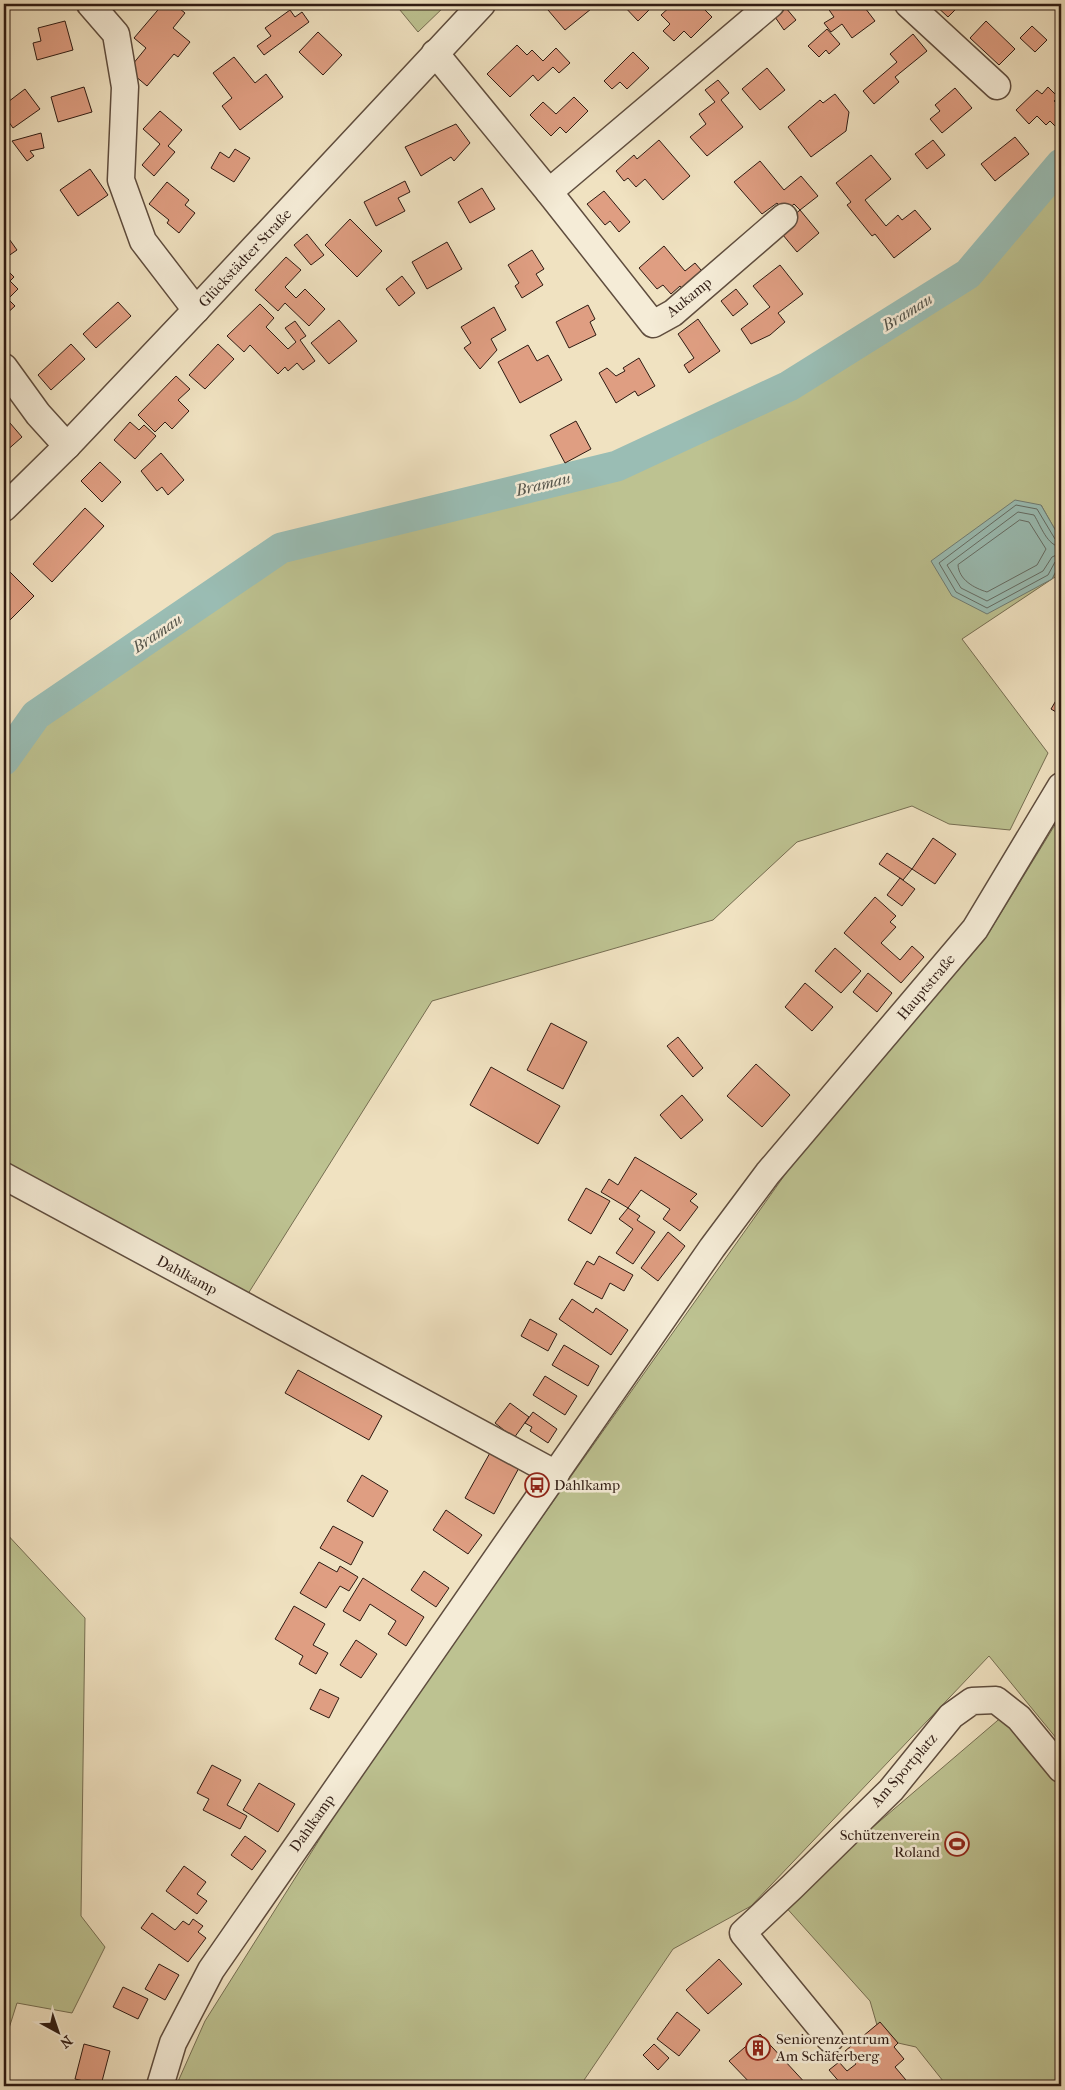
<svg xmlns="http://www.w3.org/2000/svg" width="1065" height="2090" font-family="'IM FELL French Canon',serif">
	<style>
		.green { fill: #bdc291; stroke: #766e52 }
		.water { fill: #9abdb4; stroke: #6f7c74 }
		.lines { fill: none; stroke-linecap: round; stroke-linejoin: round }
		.shore { stroke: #646c64; stroke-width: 1 }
		.river { stroke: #9abdb4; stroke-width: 31 }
		.building { fill: #df9e82; stroke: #2f1b13 }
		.minor-casing { stroke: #5f4d3e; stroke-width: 29 }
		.minor { stroke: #f5ecd7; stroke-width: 26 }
		.labels { text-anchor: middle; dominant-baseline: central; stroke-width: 5; stroke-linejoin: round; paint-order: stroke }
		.street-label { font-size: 15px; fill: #2f1b13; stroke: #f5ecd7 }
		.poi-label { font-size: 15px; fill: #2f1b13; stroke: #f5ecd7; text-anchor: start }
		.water-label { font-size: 16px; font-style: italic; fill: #54544b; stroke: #f5ecd7 }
	</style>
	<rect width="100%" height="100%" fill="#f0e2c1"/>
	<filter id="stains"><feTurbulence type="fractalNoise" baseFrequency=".004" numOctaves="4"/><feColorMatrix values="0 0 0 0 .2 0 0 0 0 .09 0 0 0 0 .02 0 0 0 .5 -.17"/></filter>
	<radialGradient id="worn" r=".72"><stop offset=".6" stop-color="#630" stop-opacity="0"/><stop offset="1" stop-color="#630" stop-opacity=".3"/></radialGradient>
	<g class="green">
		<path d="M395,4H447L418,32Z"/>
		<path d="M1061,170V540L1041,505L1052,579L1061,561V573L962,639L1048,753L1010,830L949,824L912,806L797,842L713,920L432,1001L246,1297L4,1164V766L39,717L284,551L618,472L790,392L971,276Z"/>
		<path d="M1061,815V1744L989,1656L751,1906L673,1949L580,2086H176L205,2021L367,1764L801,1152L985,939Z"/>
		<path d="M4,1531L85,1618L81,1916L105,1947L72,2013L17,2003L4,2044Z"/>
		<path d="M1004,1715L1061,1784V2086H947L916,2047L898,2043L880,2023L877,2025L870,2001L783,1904Z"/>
	</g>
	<path class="water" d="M1015,500L1041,505L1061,540V561L1052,579L987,614L952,596L931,561Z"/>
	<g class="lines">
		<g class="shore">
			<path d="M1020,520L1029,522L1046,549L1037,565L987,592C974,588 959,580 958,565Z"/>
			<path d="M1061,541L1055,539L1037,509L1016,505L939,563L956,592L987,608L1048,575L1055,562L1061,560"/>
			<path d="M1061,547C1047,546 1041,526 1034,515L1018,512L947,565L961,588L987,601L1043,571L1052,557L1061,553"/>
		</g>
		<path class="river" d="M4,760L36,715L281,548L617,466L789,386L968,274L1061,164"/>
	</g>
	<g class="building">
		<path d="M163,4H174L185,13L173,28L190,42L178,57L174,54L147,86L128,70L146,48L134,38Z"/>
		<path d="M555,4H587L591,9L565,30L548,10Z"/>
		<path d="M622,4H655L638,21Z"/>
		<path d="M673,4H682L687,8L691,4H711L705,10L712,17L691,38L684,31L674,41L663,31L670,24L661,15Z"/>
		<path d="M825,4H862L875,21L852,38L842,24L831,32L824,23L834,17Z"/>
		<path d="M934,4H961L948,17Z"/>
		<path d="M786,8L796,20L784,30L775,17Z"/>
		<path d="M290,10L295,17L302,12L309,22L264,55L257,46L271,36L265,28Z"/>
		<path d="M65,21L73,50L37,60L33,43L41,41L38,28Z"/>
		<path d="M986,21L1015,49L999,65L970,38Z"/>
		<path d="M1032,26L1047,40L1035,52L1020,38Z"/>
		<path d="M827,29L840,44L829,54L826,50L819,57L808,46Z"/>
		<path d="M318,32L342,55L323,75L299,52Z"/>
		<path d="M913,34L927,51L895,77L899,82L874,104L863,91L897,62L890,54Z"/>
		<path d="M517,45L527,55L532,50L543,61L556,48L570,63L559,73L553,67L538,81L533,75L510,97L487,74Z"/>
		<path d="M633,52L649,68L627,89L620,82L612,89L604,81Z"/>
		<path d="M234,57L255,83L266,74L283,97L240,130L222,106L232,98L213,73Z"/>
		<path d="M767,68L785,90L760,110L742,89Z"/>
		<path d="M718,80L729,93L721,100L743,127L707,156L690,137L706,124L699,114L715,102L705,90Z"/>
		<path d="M84,87L92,112L58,122L51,97Z"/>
		<path d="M1048,87L1058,97L1054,101L1061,108V120L1055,126L1050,121L1046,125L1037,116L1029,124L1016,110L1037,90L1042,94Z"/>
		<path d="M955,88L972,108L942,133L930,119L940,111L935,105Z"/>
		<path d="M25,89L40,109L13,128L4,115V105Z"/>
		<path d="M835,94L849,112L846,131L811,157L788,127L820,100L823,103Z"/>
		<path d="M574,97L588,111L566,133L560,127L551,136L530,115L543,102L556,114Z"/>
		<path d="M160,111L182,130L168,146L175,152L154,176L142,165L160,144L143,129Z"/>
		<path d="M456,124L470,143L454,161L451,157L421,176L405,147Z"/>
		<path d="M41,133L44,148L30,151L34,156L27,161L12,141Z"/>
		<path d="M1015,137L1029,154L995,181L981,164Z"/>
		<path d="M659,140L690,176L663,200L645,179L636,187L628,178L624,181L616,171L634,155L637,159Z"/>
		<path d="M933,140L945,155L927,169L915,154Z"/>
		<path d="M235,149L250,158L234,182L211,168L220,152L229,158Z"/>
		<path d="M871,155L891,179L865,200L886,226L898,215L902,220L915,210L931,229L894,258L875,234L872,236L847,205L851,202L836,183Z"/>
		<path d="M760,161L784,190L801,176L818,196L800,210L794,204L785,212L777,203L762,214L734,182Z"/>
		<path d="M90,169L108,195L78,216L60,190Z"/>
		<path d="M405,181L410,192L398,198L405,211L376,226L364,202Z"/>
		<path d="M167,182L189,200L185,205L195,213L179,233L167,223L169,220L149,204Z"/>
		<path d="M482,188L495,209L470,223L458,202Z"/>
		<path d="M604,191L630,222L619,232L610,221L605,225L587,204Z"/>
		<path d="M800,210L819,233L797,252L778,229Z"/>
		<path d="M350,219L382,251L357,277L325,245Z"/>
		<path d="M307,234L324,255L311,265L294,245Z"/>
		<path d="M7,236L17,250L4,259V238Z"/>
		<path d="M447,242L462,269L427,289L412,262Z"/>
		<path d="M664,246L685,271L695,263L707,277L686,294L680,286L671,294L663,285L657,289L639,268Z"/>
		<path d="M532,250L544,269L536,274L543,285L522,298L515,286L519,283L508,265Z"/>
		<path d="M286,257L301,270L285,287L296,298L305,289L325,309L309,326L285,303L278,311L255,290Z"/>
		<path d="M780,265L803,294L778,313L785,322L770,335L751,344L741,329L770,307L753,286Z"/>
		<path d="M4,267L14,277L10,281L18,289L8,299L15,306L4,316Z"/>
		<path d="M402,276L415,293L399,306L386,289Z"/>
		<path d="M736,289L748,304L733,316L721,301Z"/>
		<path d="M118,302L131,316L96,348L83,334Z"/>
		<path d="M260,304L274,318L266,327L288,349L296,342L285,328L295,321L306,336L300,340L315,361L303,370L297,363L288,371L285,367L278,374L250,345L244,352L227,336Z"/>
		<path d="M588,305L595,319L590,322L596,335L569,348L556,322Z"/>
		<path d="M494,307L506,330L491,339L497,350L480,369L464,348L471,343L461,327Z"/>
		<path d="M698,319L720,351L689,373L684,365L694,358L678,334Z"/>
		<path d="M339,320L357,341L329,364L311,343Z"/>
		<path d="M71,344L85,359L51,390L38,375Z"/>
		<path d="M218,344L234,359L205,389L189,375Z"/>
		<path d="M528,345L537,361L548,355L562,380L520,403L498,362Z"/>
		<path d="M639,358L655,386L638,396L635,391L616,403L599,373L607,368L616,376L625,371L623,368Z"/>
		<path d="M176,376L190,389L178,400L189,411L172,429L165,422L155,432L138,415Z"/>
		<path d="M576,421L591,449L565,463L550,435Z"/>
		<path d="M130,422L139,430L144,425L156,436L135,459L114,440Z"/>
		<path d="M10,423L22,437L4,453V428Z"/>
		<path d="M161,453L184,480L168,495L162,487L157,491L141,471Z"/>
		<path d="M100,462L121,482L102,502L81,481Z"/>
		<path d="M85,508L104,526L52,582L33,564Z"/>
		<path d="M4,566L34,596L8,622L4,618Z"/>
		<path d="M1061,692V715L1051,709Z"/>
		<path d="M933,838L956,854L935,884L912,869Z"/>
		<path d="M887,853L912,869L903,880L879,864Z"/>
		<path d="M900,878L915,889L902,906L887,895Z"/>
		<path d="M875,897L896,916L890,922L896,927L881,943L900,960L912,946L924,957L901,983L844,933Z"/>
		<path d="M835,948L861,971L841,993L815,971Z"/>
		<path d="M868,973L892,993L877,1012L853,992Z"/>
		<path d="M805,983L833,1007L812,1031L785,1007Z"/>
		<path d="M551,1023L587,1042L563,1089L527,1070Z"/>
		<path d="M678,1037L703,1068L693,1077L667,1046Z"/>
		<path d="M756,1064L790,1095L762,1127L727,1096Z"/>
		<path d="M491,1067L560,1106L538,1144L470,1105Z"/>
		<path d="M682,1095L703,1120L681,1139L660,1115Z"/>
		<path d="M635,1157L697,1194L690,1201L698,1207L680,1231L663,1219L670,1209L641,1190L628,1208L601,1192L609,1179L618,1185Z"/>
		<path d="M586,1188L610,1201L591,1234L568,1220Z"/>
		<path d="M628,1208L640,1216L637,1220L655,1232L633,1264L616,1253L633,1229L619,1219Z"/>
		<path d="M668,1232L685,1246L658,1281L641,1268Z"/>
		<path d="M599,1256L633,1275L624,1291L610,1283L602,1299L574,1284L587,1261L594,1265Z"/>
		<path d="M572,1299L593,1313L596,1308L628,1330L611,1355L559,1319Z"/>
		<path d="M530,1319L557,1334L548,1351L521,1336Z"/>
		<path d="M564,1345L599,1366L588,1386L552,1365Z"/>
		<path d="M298,1370L382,1416L369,1440L285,1393Z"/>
		<path d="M545,1376L577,1396L565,1415L533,1395Z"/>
		<path d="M510,1403L529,1417L514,1438L495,1423Z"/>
		<path d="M533,1412L557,1429L548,1443L530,1431L532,1427L525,1423Z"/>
		<path d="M491,1451L520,1466L494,1514L465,1498Z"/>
		<path d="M362,1475L388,1491L373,1517L347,1501Z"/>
		<path d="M446,1510L482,1535L468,1554L433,1530Z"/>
		<path d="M333,1526L363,1542L351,1565L320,1548Z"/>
		<path d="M319,1562L337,1572L340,1566L358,1577L349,1591L340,1586L326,1608L300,1593Z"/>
		<path d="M424,1571L449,1588L436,1607L411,1590Z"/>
		<path d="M363,1578L424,1617L406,1646L388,1634L396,1621L370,1604L360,1621L343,1611Z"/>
		<path d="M294,1606L325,1624L313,1645L328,1653L316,1674L299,1664L303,1656L275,1639Z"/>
		<path d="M356,1640L377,1654L361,1678L340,1665Z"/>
		<path d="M320,1689L339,1698L329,1718L310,1709Z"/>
		<path d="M212,1765L241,1780L227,1805L247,1816L240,1829L203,1810L209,1799L197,1793Z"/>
		<path d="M259,1783L295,1804L278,1832L243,1810Z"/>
		<path d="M245,1836L266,1851L252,1870L231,1855Z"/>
		<path d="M184,1866L206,1882L197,1894L207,1901L197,1914L166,1891Z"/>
		<path d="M152,1913L175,1930L183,1921L189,1925L193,1919L203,1926L198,1932L206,1938L188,1962L141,1928Z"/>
		<path d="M719,1959L742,1984L708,2014L686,1990Z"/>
		<path d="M159,1964L179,1975L165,2000L145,1989Z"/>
		<path d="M123,1987L148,1999L138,2019L113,2007Z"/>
		<path d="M677,2012L700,2030L679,2056L657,2039Z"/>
		<path d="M880,2022L898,2043L894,2047L904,2059L895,2067L911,2086H846L844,2084L842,2085L829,2070L839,2062L847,2071L856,2064L845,2051Z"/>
		<path d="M760,2034L808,2086H753L729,2061Z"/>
		<path d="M84,2044L110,2051L101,2085L75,2079Z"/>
		<path d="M654,2044L669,2058L658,2070L643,2055Z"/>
	</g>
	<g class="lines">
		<g class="minor-casing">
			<g id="minor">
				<path d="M90,4L116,34L125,87L121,180L143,241L196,310"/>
				<path d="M908,4L997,86"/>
				<path d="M435,53L549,192L653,324L673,313L784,217"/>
				<path d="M549,192L771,4"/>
				<path d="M4,367L38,414L67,446"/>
				<path d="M4,508L67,446L196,310L482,4"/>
				<path d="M4,1176L556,1474"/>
				<path d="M830,2039L743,1933L792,1887L891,1790L951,1716L972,1701L996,1700L1019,1718L1061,1769"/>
				<path d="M160,2086L173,2043L211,1970L712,1248L768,1173L975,929L1061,786"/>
			</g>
		</g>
		<use href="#minor" class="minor"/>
	</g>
	<defs>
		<g id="bus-ring" transform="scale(1.25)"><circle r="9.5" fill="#f5ecd7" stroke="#8f2418" stroke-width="1.5"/><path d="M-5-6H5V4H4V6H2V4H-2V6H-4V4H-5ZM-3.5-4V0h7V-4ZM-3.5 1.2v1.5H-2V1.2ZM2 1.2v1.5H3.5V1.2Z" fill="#8f2418"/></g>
		<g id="stadium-ring" transform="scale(1.25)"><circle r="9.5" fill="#f5ecd7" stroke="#8f2418" stroke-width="1.5"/><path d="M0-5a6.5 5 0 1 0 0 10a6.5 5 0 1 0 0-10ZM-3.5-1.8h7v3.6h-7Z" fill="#8f2418"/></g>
		<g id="building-ring" transform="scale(1.25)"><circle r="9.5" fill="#f5ecd7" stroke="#8f2418" stroke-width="1.5"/><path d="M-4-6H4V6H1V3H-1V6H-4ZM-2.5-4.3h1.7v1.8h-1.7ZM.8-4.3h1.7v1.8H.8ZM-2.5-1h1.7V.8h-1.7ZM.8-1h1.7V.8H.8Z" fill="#8f2418"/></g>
	</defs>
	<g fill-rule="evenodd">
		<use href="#bus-ring" x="537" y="1485"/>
		<use href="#stadium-ring" x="957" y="1844"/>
		<use href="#building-ring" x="758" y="2048"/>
	</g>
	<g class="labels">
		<g class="street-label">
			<text transform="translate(245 258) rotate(-47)">Glückstädter Straße</text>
			<text transform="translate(689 297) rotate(-39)">Aukamp</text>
			<text transform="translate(926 987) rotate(-50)">Hauptstraße</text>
			<text transform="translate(187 1275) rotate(28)">Dahlkamp</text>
			<text transform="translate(904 1770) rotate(-49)">Am Sportplatz</text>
			<text transform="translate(312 1823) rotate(-55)">Dahlkamp</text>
		</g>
		<g class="poi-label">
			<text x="554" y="1485">Dahlkamp</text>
			<text x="940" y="1835" text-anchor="end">Schützenverein<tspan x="940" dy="17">Roland</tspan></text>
			<text x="776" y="2039">Seniorenzentrum<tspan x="776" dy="17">Am Schäferberg</tspan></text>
		</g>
		<g class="water-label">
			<text transform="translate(907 312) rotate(-32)">Bramau</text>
			<text transform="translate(543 484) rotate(-14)">Bramau</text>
			<text transform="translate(157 633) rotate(-34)">Bramau</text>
		</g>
	</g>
	<rect width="1065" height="2090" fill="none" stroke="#f0e2c1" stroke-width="20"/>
	<rect x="5" y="5" width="1055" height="2080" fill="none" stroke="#2f1b13" stroke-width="2.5"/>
	<rect x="10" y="10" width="1045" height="2070" fill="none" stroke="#2f1b13"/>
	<g transform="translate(58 2032) rotate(140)" stroke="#f5ecd7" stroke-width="4" paint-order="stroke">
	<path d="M0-4L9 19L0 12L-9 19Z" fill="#2f1b13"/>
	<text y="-8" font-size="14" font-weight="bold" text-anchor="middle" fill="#2f1b13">N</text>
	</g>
	<rect width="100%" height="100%" filter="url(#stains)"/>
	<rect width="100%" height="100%" fill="url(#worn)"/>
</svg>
